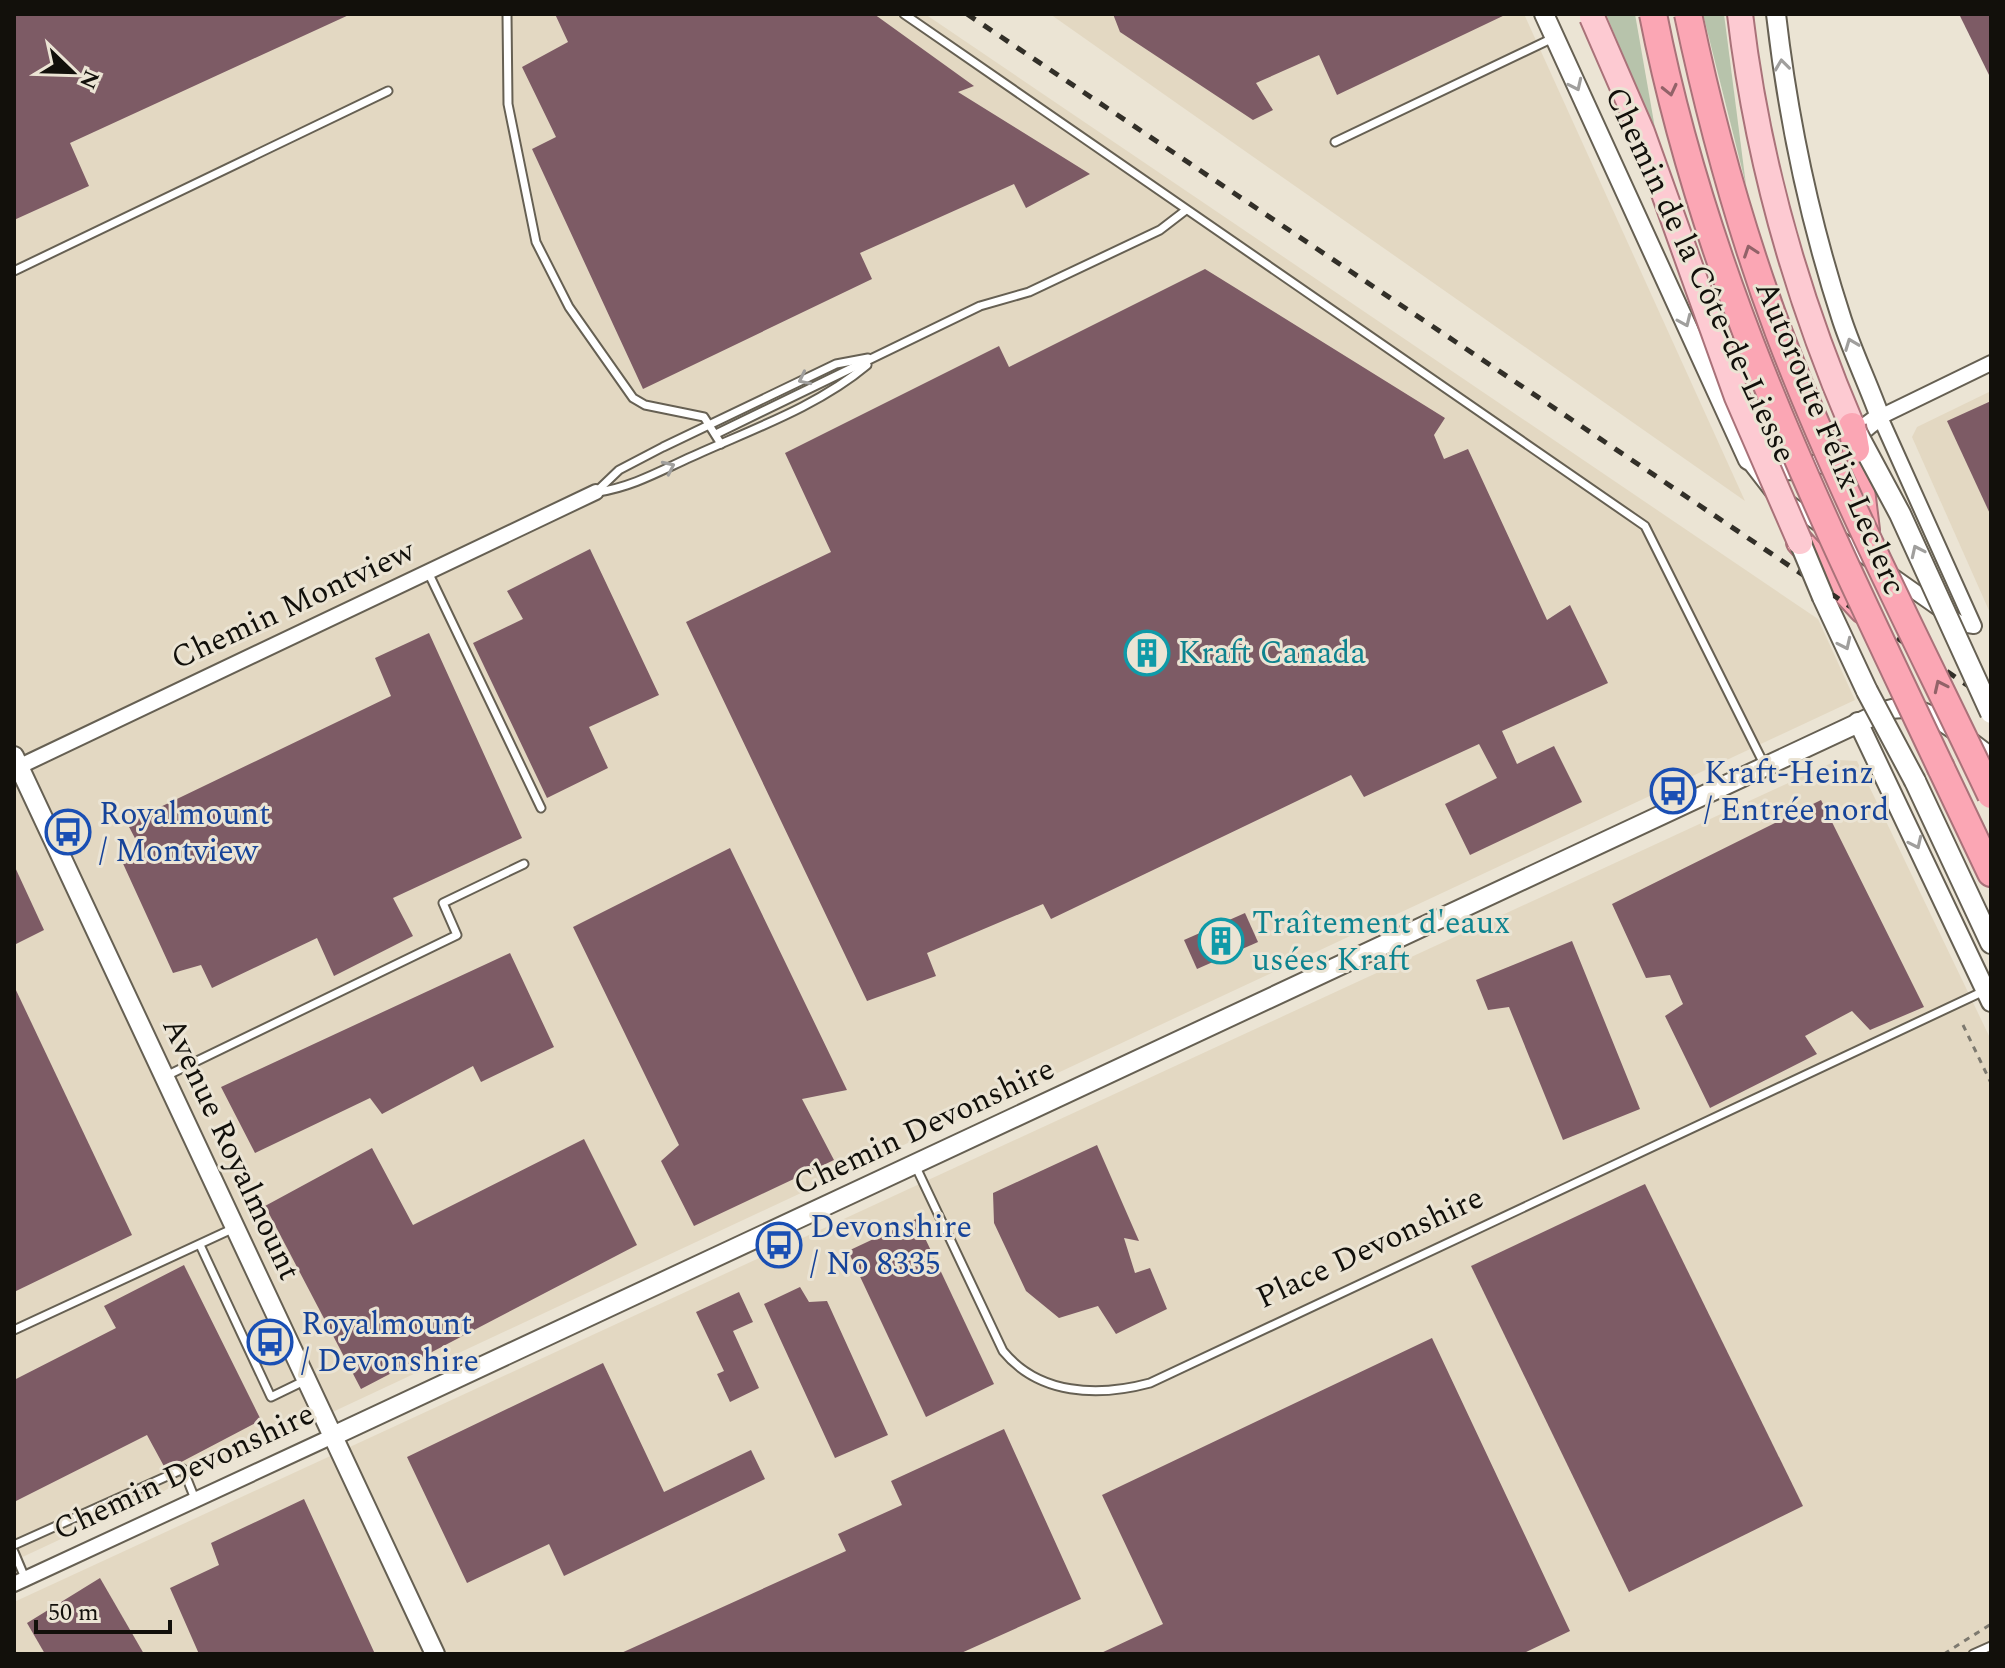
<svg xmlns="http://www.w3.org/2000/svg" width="2005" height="1668" font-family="Spectral,serif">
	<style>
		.built { fill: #e3d8c2 }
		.green { fill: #b7c3ab }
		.building { fill: #7d5b65 }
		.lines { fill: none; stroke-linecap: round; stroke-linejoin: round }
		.service-casing { stroke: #666053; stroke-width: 11 }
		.minor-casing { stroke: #666053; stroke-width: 18 }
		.tertiary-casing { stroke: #666053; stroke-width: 22 }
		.secondary-casing { stroke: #666053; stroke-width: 24 }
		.primary-casing { stroke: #a97279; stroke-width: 28 }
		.motorway-casing { stroke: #a97279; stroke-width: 30 }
		.path { stroke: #7d796f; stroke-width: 3; stroke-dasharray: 6 6; stroke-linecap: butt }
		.service { stroke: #fff; stroke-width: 7 }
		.minor { stroke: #fff; stroke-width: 14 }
		.tertiary { stroke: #fff; stroke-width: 18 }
		.secondary { stroke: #fff; stroke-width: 20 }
		.primary { stroke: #fdcad2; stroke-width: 24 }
		.motorway { stroke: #fba6b4; stroke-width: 26 }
		.rail { stroke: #322f28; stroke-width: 5; stroke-dasharray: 10 10; stroke-linecap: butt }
		.secondary-bridge-casing { stroke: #666053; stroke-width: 24; stroke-linecap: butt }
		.primary-bridge-casing { stroke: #a97279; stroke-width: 28; stroke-linecap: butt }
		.motorway-bridge-casing { stroke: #a97279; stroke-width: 30; stroke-linecap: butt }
		.secondary-bridge { stroke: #fff; stroke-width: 20 }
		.primary-bridge { stroke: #fdcad2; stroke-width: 24 }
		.motorway-bridge { stroke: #fba6b4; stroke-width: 26 }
		.oneway { stroke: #a09f9d }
		.oneway2 { stroke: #926268 }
		.labels { text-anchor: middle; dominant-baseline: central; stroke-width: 6; stroke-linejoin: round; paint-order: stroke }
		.street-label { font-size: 32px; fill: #12100b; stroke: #ebe4d4 }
		.culture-label { font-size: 32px; fill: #0d838f; stroke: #ebe4d4; text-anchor: start }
		.transit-label { font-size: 32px; fill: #164399; stroke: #ebe4d4; text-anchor: start }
	</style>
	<rect width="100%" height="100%" fill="#ebe4d4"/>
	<g class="built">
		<path d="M14,14H925L1818,619L1855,700L14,1561Z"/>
		<path d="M1050,14H1524L1745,501L1175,102Z"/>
		<path d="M1991,391V615L1912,437L1917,427Z"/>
		<path d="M1838,760L1857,761L1991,1040V1654H14V1602Z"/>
	</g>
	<g class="green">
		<path d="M1606,14H1635L1656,134Z"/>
		<path d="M1703,14H1724L1746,185Z"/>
	</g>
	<g class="building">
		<path d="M14,14H351L70,143L89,186L14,220Z"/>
		<path d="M555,14H874L974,86L958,92L1090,174L1026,208L1014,184L860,253L872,279L643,389L532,149L556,137L522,67L568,42Z"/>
		<path d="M1113,14H1507L1337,95L1319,55L1256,83L1273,110L1253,120L1120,32Z"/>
		<path d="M1959,14H1991V79Z"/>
		<path d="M1205,269L1445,418L1434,435L1444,459L1468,449L1547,620L1570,605L1608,683L1502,731L1517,764L1554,746L1582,802L1470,855L1445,804L1497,778L1479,744L1364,797L1351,775L1051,919L1043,904L927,953L936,976L867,1001L686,622L831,552L785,453L999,346L1009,367Z"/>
		<path d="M1991,401V516L1947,421Z"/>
		<path d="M590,549L659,695L589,727L608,768L547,798L473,643L523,619L507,591Z"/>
		<path d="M429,633L522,838L393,898L413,936L334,976L317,938L212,988L201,965L173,973L120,857L139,846L127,823L391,696L375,658Z"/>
		<path d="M1821,800L1924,1007L1870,1030L1852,1011L1805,1036L1817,1054L1710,1108L1665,1016L1683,1004L1670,975L1646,978L1612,904Z"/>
		<path d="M730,848L847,1090L802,1099L834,1160L694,1226L661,1161L679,1145L573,927Z"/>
		<path d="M14,865L44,930L14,945Z"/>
		<path d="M1245,913L1258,942L1197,969L1184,940Z"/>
		<path d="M1572,941L1640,1109L1563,1140L1509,1007L1488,1010L1476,980Z"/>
		<path d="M510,953L554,1047L481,1082L473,1066L382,1114L370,1098L255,1153L221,1087Z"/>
		<path d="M14,986L132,1235L14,1292Z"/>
		<path d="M584,1139L637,1245L361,1389L265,1206L372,1148L413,1225Z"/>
		<path d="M1097,1145L1139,1241L1124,1238L1135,1273L1150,1268L1167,1309L1116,1334L1098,1306L1059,1318L1026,1291L994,1223L993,1193Z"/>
		<path d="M1645,1184L1803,1506L1629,1592L1471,1266Z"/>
		<path d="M916,1219L994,1384L926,1417L848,1251Z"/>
		<path d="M184,1265L261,1420L166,1470L147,1435L14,1502V1380L116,1328L104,1306Z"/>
		<path d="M800,1287L809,1302L827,1301L888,1435L835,1458L764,1304Z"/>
		<path d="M739,1292L753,1322L733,1331L759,1388L730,1402L717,1374L724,1371L696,1312Z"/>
		<path d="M1432,1338L1570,1631L1522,1654H1099L1163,1624L1102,1495Z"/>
		<path d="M603,1363L664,1492L751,1450L765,1479L564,1576L549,1544L467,1583L407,1457Z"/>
		<path d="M1004,1429L1081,1599L959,1654H619L846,1551L838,1534L902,1505L891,1481Z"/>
		<path d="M304,1499L375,1654H199L170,1588L219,1565L211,1543Z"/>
		<path d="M100,1578L144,1654H45L27,1623Z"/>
	</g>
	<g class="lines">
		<g class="service-casing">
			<g id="service">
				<path d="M507,14L508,104L536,242L569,307L633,398L645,405L704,417L721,444"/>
				<path d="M904,14L1645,526L1765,766"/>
				<path d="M1335,142L1553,38"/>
				<path d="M14,271L388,91"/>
				<path d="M716,434L980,306L1029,292L1160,230L1186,210"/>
				<path d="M596,492L619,470L663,447L836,364L868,358"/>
				<path d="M598,492C632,487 660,471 691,457C750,430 817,407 867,365"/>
				<path d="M428,572L541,808"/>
				<path d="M166,1076L457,935L443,903L524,864"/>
				<path d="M915,1165L1003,1351C1039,1395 1098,1397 1150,1383L1984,991"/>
				<path d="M200,1245L271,1397L304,1381"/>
				<path d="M14,1330L232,1229"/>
				<path d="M14,1545L183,1469L195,1499"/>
				<path d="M14,1552L25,1578"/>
				<path d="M1973,1654L1991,1646"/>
			</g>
		</g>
		<g class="minor-casing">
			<g id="minor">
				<path d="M1748,460L1772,491L1961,624L1974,626L1880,417L1991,363"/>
				<path d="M14,769L596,492"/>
				<path d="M14,1584L333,1436"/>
			</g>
		</g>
		<g class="tertiary-casing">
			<g id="tertiary">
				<path d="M1544,14L1748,460C1783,477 1816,473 1847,445C1858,435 1867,424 1880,417C1868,384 1853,353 1842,320C1809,219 1788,118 1776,14"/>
				<path d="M1858,722L1991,1002"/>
				<path d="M14,756L435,1654"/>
				<path d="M333,1436L1884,711C1925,698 1959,735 1991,757"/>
			</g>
		</g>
		<g class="secondary-casing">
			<g id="secondary">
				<path d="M1823,597L1867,691"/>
				<path d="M1915,781L1991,943"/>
			</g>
		</g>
		<g class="primary-casing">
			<path id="primary" d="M1740,14C1757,158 1795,293 1852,426"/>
		</g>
		<g class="motorway-casing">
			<g id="motorway">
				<path d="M1856,449L1866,530"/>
				<path d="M1800,542L1863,610"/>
				<path d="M1941,768L1991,873"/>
			</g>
		</g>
		<g class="path">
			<path d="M1963,1025L1991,1083"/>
			<path d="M1944,1654L1991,1624"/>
		</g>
		<use href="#service" class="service"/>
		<use href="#minor" class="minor"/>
		<use href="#tertiary" class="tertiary"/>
		<use href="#secondary" class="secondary"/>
		<use href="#primary" class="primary"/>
		<use href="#motorway" class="motorway"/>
		<path class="rail" d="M967,14L1991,701"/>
		<g class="secondary-bridge-casing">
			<g id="secondary-bridge">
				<path d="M1856,432L1900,514L1991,713"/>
				<path d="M1800,542L1823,597"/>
				<path d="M1867,691L1915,781"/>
			</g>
		</g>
		<g class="primary-bridge-casing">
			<path id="primary-bridge" d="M1592,17L1642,132L1737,397L1800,542"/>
		</g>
		<g class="motorway-bridge-casing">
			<g id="motorway-bridge">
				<path d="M1653,14C1707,288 1823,518 1941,768"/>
				<path d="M1688,14C1711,123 1740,229 1779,333C1839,491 1919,643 1991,795"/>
				<path d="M1852,426L1856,449"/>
			</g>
		</g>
		<use href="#secondary-bridge" class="secondary-bridge"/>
		<use href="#primary-bridge" class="primary-bridge"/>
		<use href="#motorway-bridge" class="motorway-bridge"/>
	</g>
	<defs><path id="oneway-chevron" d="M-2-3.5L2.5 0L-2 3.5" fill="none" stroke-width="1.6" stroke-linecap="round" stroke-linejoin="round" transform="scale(2)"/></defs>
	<g class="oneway">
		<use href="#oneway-chevron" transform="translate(1782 65) rotate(-97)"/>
		<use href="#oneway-chevron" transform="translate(1576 85) rotate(65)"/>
		<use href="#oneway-chevron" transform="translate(1685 321) rotate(66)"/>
		<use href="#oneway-chevron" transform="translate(1851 344) rotate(-111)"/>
		<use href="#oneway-chevron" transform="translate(804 379) rotate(154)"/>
		<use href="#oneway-chevron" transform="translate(669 467) rotate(-25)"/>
		<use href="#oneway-chevron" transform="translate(1917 551) rotate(-115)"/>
		<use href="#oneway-chevron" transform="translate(1845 644) rotate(65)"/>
		<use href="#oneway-chevron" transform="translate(1916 843) rotate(65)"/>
	</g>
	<g class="oneway2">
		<use href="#oneway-chevron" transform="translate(1670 90) rotate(77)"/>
		<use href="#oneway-chevron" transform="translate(1750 251) rotate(-109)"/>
		<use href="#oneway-chevron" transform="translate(1940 686) rotate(-115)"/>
	</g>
	<defs>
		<g id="building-ring" transform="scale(2.3)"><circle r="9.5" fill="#ebe4d4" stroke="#0f9aa8" stroke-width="1.5"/><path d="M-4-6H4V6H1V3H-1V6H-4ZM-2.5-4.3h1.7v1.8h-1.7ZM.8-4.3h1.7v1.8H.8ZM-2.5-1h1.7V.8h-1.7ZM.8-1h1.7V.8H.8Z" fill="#0f9aa8"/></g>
		<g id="bus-ring" transform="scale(2.3)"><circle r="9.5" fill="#ebe4d4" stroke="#1a4fb4" stroke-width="1.5"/><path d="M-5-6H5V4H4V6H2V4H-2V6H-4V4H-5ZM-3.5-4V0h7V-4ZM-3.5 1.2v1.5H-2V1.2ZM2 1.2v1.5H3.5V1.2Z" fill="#1a4fb4"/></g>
	</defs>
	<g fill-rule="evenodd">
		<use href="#building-ring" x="1147" y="653"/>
		<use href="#bus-ring" x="1673" y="791"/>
		<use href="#bus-ring" x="68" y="832"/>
		<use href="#building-ring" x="1221" y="941"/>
		<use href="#bus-ring" x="779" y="1245"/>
		<use href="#bus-ring" x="270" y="1342"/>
	</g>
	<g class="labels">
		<g class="street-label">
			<text transform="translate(1700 275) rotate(65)">Chemin de la Côte-de-Liesse</text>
			<text transform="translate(1830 438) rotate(67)">Autoroute Félix-Leclerc</text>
			<text transform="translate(293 605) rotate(-25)">Chemin Montview</text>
			<text transform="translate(924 1127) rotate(-25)">Chemin Devonshire</text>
			<text transform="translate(231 1149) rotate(65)">Avenue Royalmount</text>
			<text transform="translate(1370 1248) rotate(-25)">Place Devonshire</text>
			<text transform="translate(184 1472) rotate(-25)">Chemin Devonshire</text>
		</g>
		<g class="culture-label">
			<text x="1178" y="653">Kraft Canada</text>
			<text x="1252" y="923">Traîtement d'eaux<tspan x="1252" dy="37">usées Kraft</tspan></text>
		</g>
		<g class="transit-label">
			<text x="1704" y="773">Kraft-Heinz<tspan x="1704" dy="37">/ Entrée nord</tspan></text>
			<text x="99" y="814">Royalmount<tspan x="99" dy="37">/ Montview</tspan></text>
			<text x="810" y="1227">Devonshire<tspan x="810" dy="37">/ No 8335</tspan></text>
			<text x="301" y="1324">Royalmount<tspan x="301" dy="37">/ Devonshire</tspan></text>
		</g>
	</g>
	<rect width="2005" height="1668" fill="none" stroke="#12100b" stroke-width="32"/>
	<g transform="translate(72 72) rotate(113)" stroke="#ebe4d4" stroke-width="6" paint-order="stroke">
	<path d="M0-6L14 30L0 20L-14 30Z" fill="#12100b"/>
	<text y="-12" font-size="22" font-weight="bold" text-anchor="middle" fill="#12100b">N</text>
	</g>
	<path d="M36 1620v12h134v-12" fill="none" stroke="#12100b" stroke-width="4"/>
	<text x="48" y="1620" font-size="24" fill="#12100b" stroke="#ebe4d4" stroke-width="6" paint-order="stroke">50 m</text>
</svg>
